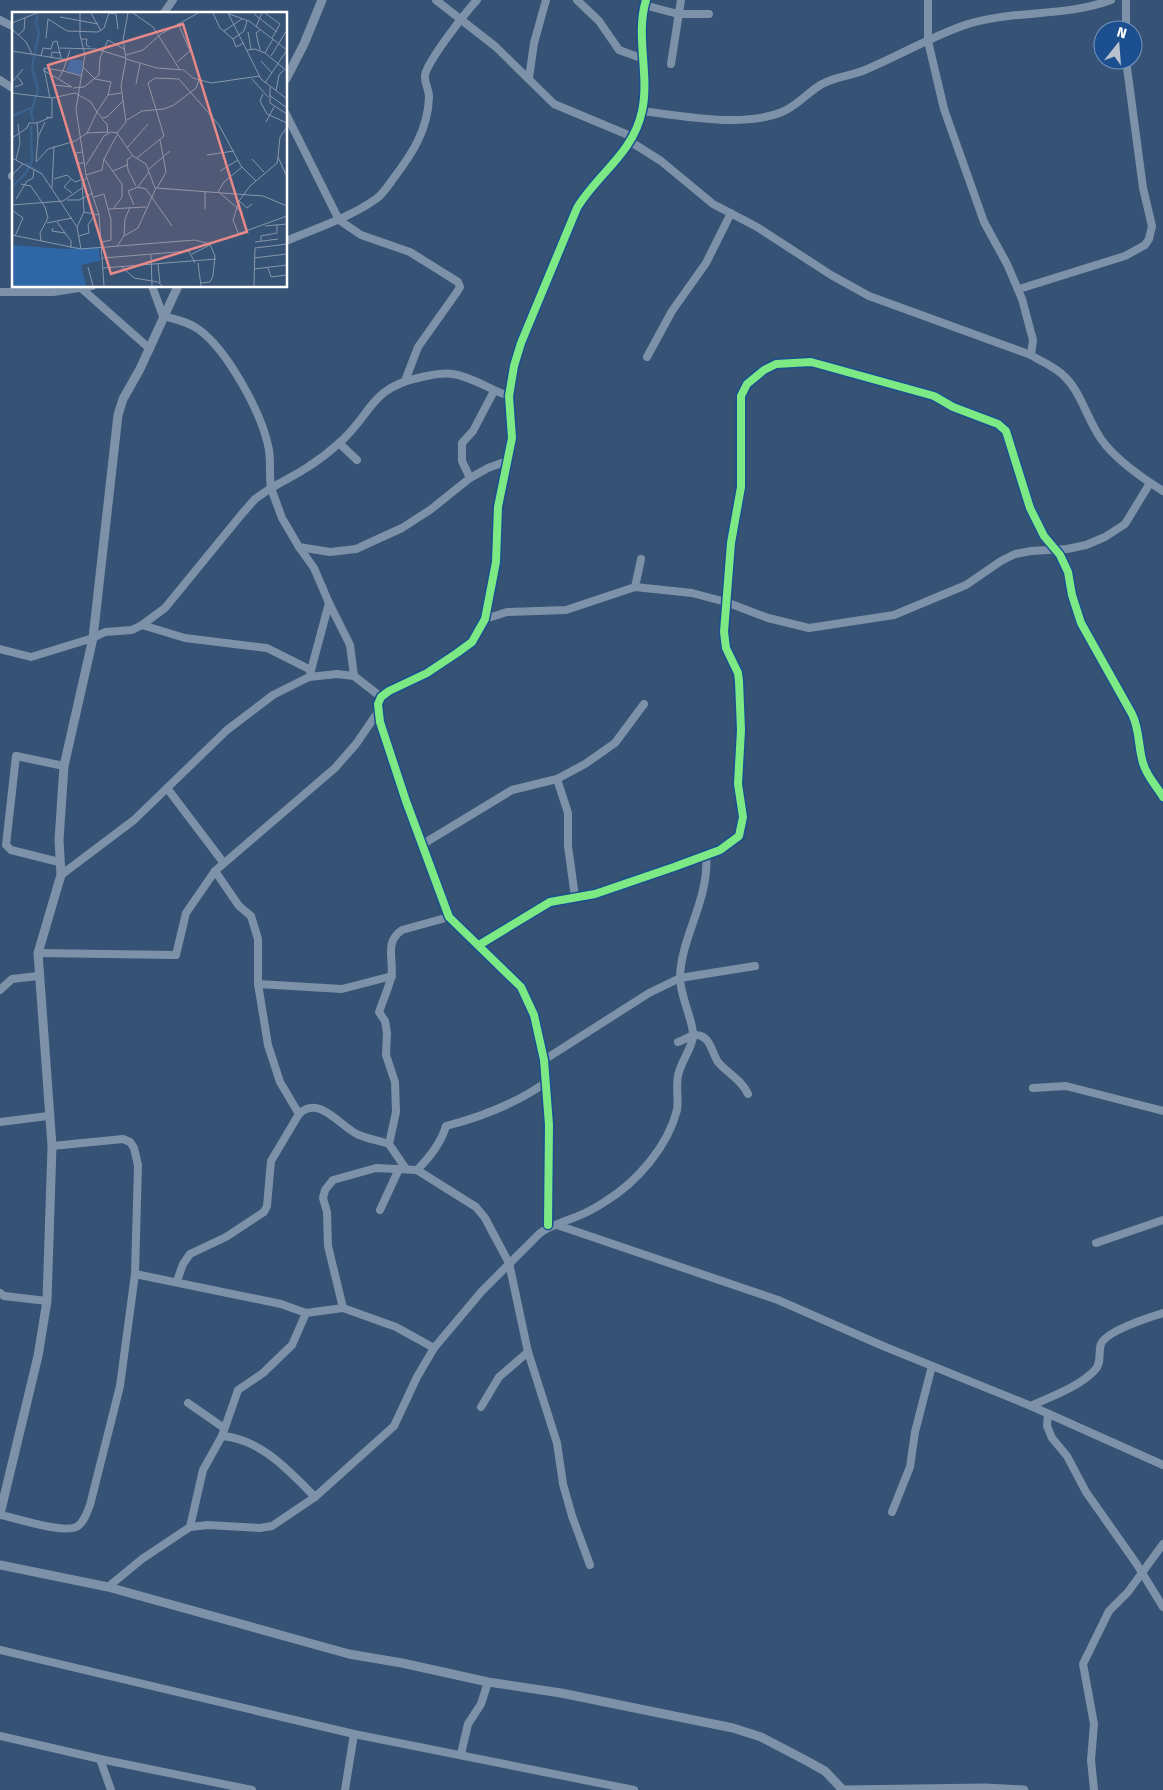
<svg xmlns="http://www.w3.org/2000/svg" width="1163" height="1790" font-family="'Fira Sans',sans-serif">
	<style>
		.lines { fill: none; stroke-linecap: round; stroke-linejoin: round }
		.minor { stroke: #7d92a8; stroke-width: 8 }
		.tertiary { stroke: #7d92a8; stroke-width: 9 }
		.cycleway-casing { stroke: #1b4f8f; stroke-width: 11 }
		.cycleway { stroke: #7ce984; stroke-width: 8 }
		.inset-river { fill: none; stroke: #3b618d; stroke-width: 2.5 }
		.inset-road { fill: none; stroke: #8697ac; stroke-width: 1 }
		.view { fill: #e88989; fill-opacity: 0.15; stroke: #e88989; stroke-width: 2.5 }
		.inset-edge { fill: none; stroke: #fff; stroke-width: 2.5 }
	</style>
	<rect width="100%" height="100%" fill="#365274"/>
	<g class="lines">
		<g class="minor">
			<path d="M436,0L496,47L554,104L633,137"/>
			<path d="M577,0L599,21L619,50L641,58"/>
			<path d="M928,0V41L944,109L984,222L1007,264L1022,299L1033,340L1031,355"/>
			<path d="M644,5L678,14H709"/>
			<path d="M163,14L173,0"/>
			<path d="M0,20L14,27"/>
			<path d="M1126,30V0"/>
			<path d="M671,64L681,0"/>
			<path d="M529,78L534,43L546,0"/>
			<path d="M0,80L14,89"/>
			<path d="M642,111C682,116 744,128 782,112C797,106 808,92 822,84C836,76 851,76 865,70C898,56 929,38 962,26C1011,9 1063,18 1111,0"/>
			<path d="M286,114L339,220L361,235L410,252L458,282L460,287L457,292L418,347L405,381"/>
			<path d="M631,142L661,161L713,204L757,227L831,275L869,296L1031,355C1042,362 1055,367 1064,376C1081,392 1087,419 1101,439C1114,458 1143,479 1163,491"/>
			<path d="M12,176H14"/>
			<path d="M286,241C316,228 349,218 376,199C383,194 388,186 393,179C412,154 428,130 429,97C429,89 424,83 425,75C428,60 466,12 477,0"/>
			<path d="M81,288L150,349"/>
			<path d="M1019,289L1125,256L1145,245L1149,239L1152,226L1143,188L1126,60"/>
			<path d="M0,292H53L92,286"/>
			<path d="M647,357L672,311L706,263L731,213"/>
			<path d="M339,443L357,460"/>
			<path d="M507,461L488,468L470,478L430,510L402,528L356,549L330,552L299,547L282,518L271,488C297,474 316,464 338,444C373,414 368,388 422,377C432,375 442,372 453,374C473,377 490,390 509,396"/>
			<path d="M470,478L462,461V443L473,431L494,391"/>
			<path d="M299,547L314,568L329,603L310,674"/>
			<path d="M635,587L641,559"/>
			<path d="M329,603L350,645L354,676"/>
			<path d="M485,619L507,612L566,610L635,587L692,593L726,602L768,618L809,628L894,615L966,585L1001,561L1015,554L1031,551L1067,549L1086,545L1105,537L1125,524L1150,483"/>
			<path d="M142,625L185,638L267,648L311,670"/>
			<path d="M0,649L31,657L93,638L105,632L132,630L142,625L165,608L241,515L255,499L271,488C269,475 271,462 269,450C263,415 227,349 198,329C188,322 175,319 163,316L152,286"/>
			<path d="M557,779L568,813V846L575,897"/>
			<path d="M167,788L223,862"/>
			<path d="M423,844L512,790L557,779L585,764L615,743L644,704"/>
			<path d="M59,862L11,850L6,845L16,756L64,766"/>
			<path d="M61,875L134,820L227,730L273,695L309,677L337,674L354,676L381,697"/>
			<path d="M479,945L550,902L595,894L674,867L720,850L739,836L743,817L738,784L741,730L739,681L738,673L726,648L724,632L731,543L741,487V396L747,384L764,370L776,364L811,362L934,396L953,407L998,424L1006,431L1030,508L1044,536L1060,555L1068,572L1072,595L1081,623L1132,714C1140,730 1138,747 1143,763C1147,777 1156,785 1163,797"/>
			<path d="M38,953L176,955L186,913L215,871L335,768L356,744L378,712"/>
			<path d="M258,984L342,989L392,976"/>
			<path d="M0,990L12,979L38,976"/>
			<path d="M678,1042C685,1040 693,1032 701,1036C711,1040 712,1053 718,1062C728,1074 741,1079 748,1094"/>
			<path d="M544,1060L649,993L680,978L755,966"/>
			<path d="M1033,1088L1066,1086L1163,1111"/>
			<path d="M299,1114C320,1094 341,1128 359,1135C369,1139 380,1141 389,1144"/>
			<path d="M0,1122L48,1116"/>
			<path d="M406,1169L389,1144L396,1112L395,1082L386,1055L387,1033L385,1021L379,1012C383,1001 388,989 391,978C395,961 383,943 402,930L449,917"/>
			<path d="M417,1170C430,1157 441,1143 446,1126C481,1117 515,1104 545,1083"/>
			<path d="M380,1210L399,1169"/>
			<path d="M548,1225L549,1125L544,1060L534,1015L521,987L449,917L406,801L380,722L378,704L381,697L389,691L427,673L457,653L472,642L485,619L496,562L498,507L512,438L509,396L514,366L521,343L577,208C598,173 633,154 642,111C650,75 635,36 646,0"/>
			<path d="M557,1225L778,1300L883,1346L1031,1406L1163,1465"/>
			<path d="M1096,1243L1163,1220"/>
			<path d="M135,1274L281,1304L306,1313L343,1308L396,1327L434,1348"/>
			<path d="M177,1281L183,1264L190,1254L226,1237L264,1212L267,1206L271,1161L299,1114L280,1082L268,1045L258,984V939L251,916L239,906L215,871"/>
			<path d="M0,1293L4,1296L47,1301"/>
			<path d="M343,1308L328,1246L327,1212L323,1198L325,1190L333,1180L376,1168L417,1170L476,1207L485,1218L509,1263L528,1352L557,1443L563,1484L572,1516L590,1565"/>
			<path d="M188,1403L224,1428"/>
			<path d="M1031,1406C1052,1396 1079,1387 1095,1370C1102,1363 1098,1352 1101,1344C1106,1331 1150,1317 1163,1313"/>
			<path d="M481,1407L499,1377L528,1352"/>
			<path d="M1048,1414L1047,1426L1052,1438L1067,1456L1086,1492L1136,1563L1163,1607"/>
			<path d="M222,1436C261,1439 289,1471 315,1497"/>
			<path d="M892,1512L910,1467L915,1432L932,1366"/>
			<path d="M0,1515C17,1518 65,1535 78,1526C85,1521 87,1512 90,1505L120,1386L135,1274L138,1165L134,1148L130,1142L123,1139L52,1146"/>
			<path d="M190,1527L203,1470L222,1436L238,1390L263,1373L292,1345L306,1313"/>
			<path d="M108,1587L142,1559L190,1527L208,1525L260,1528L272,1526L315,1497L394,1426L417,1377L434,1348L482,1291L539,1234C548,1226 554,1226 565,1221C580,1216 593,1210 606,1201C637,1182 668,1146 677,1110C679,1098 675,1083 679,1072C682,1060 694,1045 693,1033C691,1014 680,996 680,977C681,937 710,898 706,855"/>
			<path d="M0,1650L354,1734L634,1790"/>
			<path d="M0,1736L100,1759L252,1790"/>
			<path d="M461,1754L468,1724L481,1704L488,1682"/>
			<path d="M100,1759L111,1790"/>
			<path d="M345,1790L354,1734"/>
			<path d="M1094,1790L1091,1760L1094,1724L1083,1664L1109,1611L1128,1592L1163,1544"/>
		</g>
		<g class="tertiary">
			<path d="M286,79L304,44L322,0"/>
			<path d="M0,1514L38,1356L47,1301L52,1146L38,953L61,875L59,840L64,766L93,638L118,415L123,399L140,369L178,286"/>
			<path d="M0,1565L108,1587L349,1654L402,1663L488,1682L561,1693L733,1728L761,1737L805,1760L825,1771L843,1790"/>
			<path d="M845,1790L985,1788L1024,1790"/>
		</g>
		<g class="cycleway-casing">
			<g id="cycleway">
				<path d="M479,945L550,902L595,894L674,867L720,850L739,836L743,817L738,784L741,730L739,681L738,673L726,648L724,632L731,543L741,487V396L747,384L764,370L776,364L811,362L934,396L953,407L998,424L1006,431L1030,508L1044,536L1060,555L1068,572L1072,595L1081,623L1132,714C1140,730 1138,747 1143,763C1147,777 1156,785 1163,797"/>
				<path d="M548,1225L549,1125L544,1060L534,1015L521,987L449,917L406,801L380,722L378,704L381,697L389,691L427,673L457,653L472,642L485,619L496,562L498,507L512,438L509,396L514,366L521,343L577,208C598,173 633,154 642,111C650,75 635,36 646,0"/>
			</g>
		</g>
		<use href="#cycleway" class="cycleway"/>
	</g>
	<g transform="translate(12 12)">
		<rect width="275" height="275" fill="#365274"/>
		<path d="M58,48H71L69,63L54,59ZM0,233L54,237L87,235L88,249L69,253L74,274H0Z" fill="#2f66a5"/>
		<path class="inset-river" d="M0,104L21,95M21,109L19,101L26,78L20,55L27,21L24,11L26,1M13,151L31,162M0,175L14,161L20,149L19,113"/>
		<path class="inset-road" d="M68,1V23L73,43L64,97L74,163L87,203L92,274M79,1L89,19M97,1L104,2L106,17M121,1L141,15L168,58M201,1L208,16L221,27L232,19L235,9M216,1L249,67L275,87M253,1L268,12L260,26M217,2L237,9L275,38M242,2L265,20M48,5L86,12M0,11L25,1M244,15L250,1M0,17L14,30L20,42M212,19L230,7M236,20L239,37M6,23L12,18L13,5M34,26L36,7L55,19L86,20L92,16L97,1M69,27H75L74,33L78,35M221,27L224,35L232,31M48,36L84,37L114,46M58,38L51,59L70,64M235,38L243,37L253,41L275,59M248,38L244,21L248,18M0,39L56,48M253,41L261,27M114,43L131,38L149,22L186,1M29,44L31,36L39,37L41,30L45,29L49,46M259,44L275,18M39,46L40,40L49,41M114,47L145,56L172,58L181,66L199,71L248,64M249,49L260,61M165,50L178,39L166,11M71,55L83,67L99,70L96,83M31,58L60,75M240,67L256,85M1,69L11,57M253,71L275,38M124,72L128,52M43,73L59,75M3,75L11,72L6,65M258,75V91L275,102M61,76L72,75L87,63L88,46L96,28L112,37M264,79L267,63L272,58M0,81L40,86V106L34,105M109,81L96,83L85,100L90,106L95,105L111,89M251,82L248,89L255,102L275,111M257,83L275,96M38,86L32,56L51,59L47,66M40,86L63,81L79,90L85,100L75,121M90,107L95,112L96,121M115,108L130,99L152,97L162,93L184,76L187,68M254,110L262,95M275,115L268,125L266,145L275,165M105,121L121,144L134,152L143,176M26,125L25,111L39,105M0,126L15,116L17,111H25M115,136L136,112M70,140L64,141L66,151H73M195,143L222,139M120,144L115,148L116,158L124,174M0,146L30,162L65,215L69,237M125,146L152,124L136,71L143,66L167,67L207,113L229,154L244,169M92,147L110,172V185L102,196M240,147L252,160M4,148L8,131L6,112M24,149L26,125L33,110M24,150L36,137L63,129L75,121L96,120M74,153L92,124L99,120L105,121L114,110L109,74L114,47L111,28L116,1M137,157L158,139M101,159L115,153M208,159L226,148M0,163L11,152M74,163L90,158L92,147L105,123M42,167L55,163L63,170L71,167M59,167L52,175L60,181M9,172L19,174L33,195L36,206L28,221L29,229M126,175L137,160M40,176L42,134M145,176L154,160L148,128M193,179V197M206,180L212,170L230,155M208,181L231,201M82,185L92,182L99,208V228L90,230M4,187L15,169L21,166L22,157M55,188H67L81,181M227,189L235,196L240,192M0,193L51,189L70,176M122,193L116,179L126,175L134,177L160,214M97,197L134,195M0,198L11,206L3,224M72,200L87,203M45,210L59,229V236M35,211L60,206M253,214L275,212M65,215L72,200L70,171L75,165M41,216L40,219L53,221M0,223L69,237L183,228L198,232L275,204M227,223L221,208L227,189L238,174L265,151L266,145M67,224L77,221L76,213L82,204M112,224L113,207L118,195M249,229V224L265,221V213M243,230L266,227M105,234L112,224L126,216L144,176L251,184L275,194M180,242L198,233M139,243L140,274M91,246L177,239L183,251M242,246L275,242M186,251L189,274M146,252L148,271M76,255L81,274M110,255L122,266L146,270L150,274M91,256L204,247M256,256L259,265L275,263M242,257L275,253M189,271L198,270L201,264L203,244L198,232M242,274L243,236L275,232"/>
		<path class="view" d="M171,12L235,220L99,262L36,53Z"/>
		<rect width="275" height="275" class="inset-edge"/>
	</g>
	<g transform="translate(1118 45) rotate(17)"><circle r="24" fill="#1b4f8f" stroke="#7695bc"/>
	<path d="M0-4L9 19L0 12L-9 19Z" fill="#b9c2ce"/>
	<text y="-8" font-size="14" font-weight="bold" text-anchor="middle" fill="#ffffff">N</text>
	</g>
</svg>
